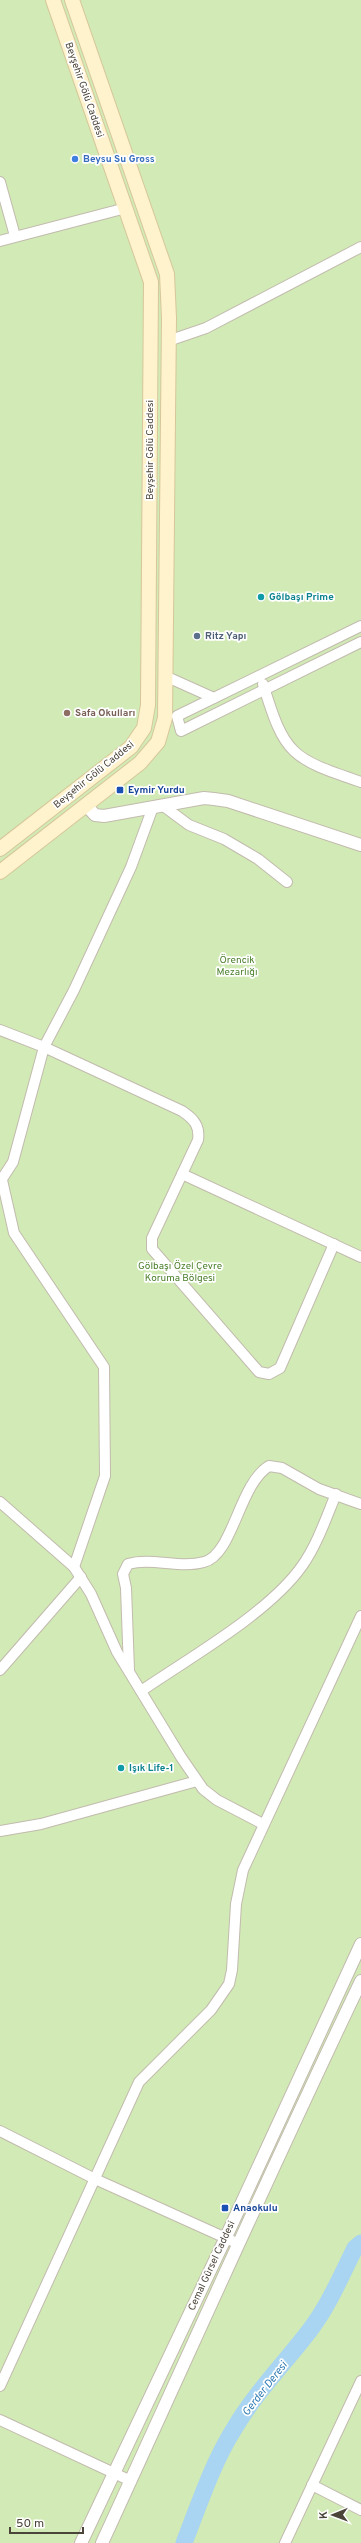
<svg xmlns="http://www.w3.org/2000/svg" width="361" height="2543" font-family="Overpass,sans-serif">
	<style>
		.green { fill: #d2eab5 }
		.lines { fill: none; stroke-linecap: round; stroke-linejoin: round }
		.river { stroke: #a9d4f2; stroke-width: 17 }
		.minor-casing { stroke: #c2bbae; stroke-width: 12 }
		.tertiary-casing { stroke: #c2bbae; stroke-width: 14 }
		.secondary-casing { stroke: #d6c79b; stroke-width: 16 }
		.minor { stroke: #fff; stroke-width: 10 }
		.tertiary { stroke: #fff; stroke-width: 12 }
		.secondary { stroke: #fff3cd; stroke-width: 14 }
		.shop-dot { fill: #3f7fe0; stroke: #fff; stroke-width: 1.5 }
		.culture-dot { fill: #0f9aa8; stroke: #fff; stroke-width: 1.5 }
		.service-dot { fill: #5c6f8a; stroke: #fff; stroke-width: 1.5 }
		.education-dot { fill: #8d6e63; stroke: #fff; stroke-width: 1.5 }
		.transit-dot { fill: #1a4fb4; stroke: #fff; stroke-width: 1.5 }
		.labels { text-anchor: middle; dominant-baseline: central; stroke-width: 3.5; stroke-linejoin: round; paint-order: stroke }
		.street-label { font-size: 10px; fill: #4b4439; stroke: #fff }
		.shop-label { font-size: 10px; font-weight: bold; fill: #366cbe; stroke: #fff; text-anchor: start }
		.culture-label { font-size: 10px; font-weight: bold; fill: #0d838f; stroke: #fff; text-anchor: start }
		.service-label { font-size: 10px; font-weight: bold; fill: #4e5e75; stroke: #fff; text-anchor: start }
		.education-label { font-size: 10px; font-weight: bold; fill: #785e54; stroke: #fff; text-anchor: start }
		.transit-label { font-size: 10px; font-weight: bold; fill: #164399; stroke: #fff; text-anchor: start }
		.park-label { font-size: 10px; fill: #4a7f2a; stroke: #fff }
		.water-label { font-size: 11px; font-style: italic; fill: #2e7ab2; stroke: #fff }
	</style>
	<rect width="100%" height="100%" fill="#f6f3ec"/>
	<rect class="green" x="0" y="0" width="361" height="2543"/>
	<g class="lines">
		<path class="river" d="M184,2543C199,2505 212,2464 234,2429C255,2393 285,2363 310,2330C329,2305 341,2276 355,2248L361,2243"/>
		<g class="minor-casing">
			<g id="minor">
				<path d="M0,182L15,236"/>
				<path d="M0,241L126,208"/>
				<path d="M168,341L206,328L361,247"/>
				<path d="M361,626L177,716L181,731L361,642"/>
				<path d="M165,676L214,698"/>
				<path d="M263,684C285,756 291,758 361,782"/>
				<path d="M162,805L189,825L224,839L258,859L287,882"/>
				<path d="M0,1030L44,1047L182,1111C194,1119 200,1126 198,1140L152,1238V1249L259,1372L269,1374L280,1368L334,1244"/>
				<path d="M182,1174L361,1257"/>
				<path d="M2,1180L14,1233L104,1367L105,1476L74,1567"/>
				<path d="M0,1182L13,1162L44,1047L74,990L131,867L153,807"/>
				<path d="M0,1502L74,1567L91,1594L117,1652L181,1757L203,1789L217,1800L263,1824"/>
				<path d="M0,1670L81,1577"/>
				<path d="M129,1670L126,1588L123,1574L128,1564C152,1557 180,1569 204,1562C233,1555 239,1484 269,1466L282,1468L319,1489L361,1504"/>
				<path d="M141,1691C189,1658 269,1613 302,1566C317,1545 326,1518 336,1494"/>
				<path d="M0,1831L41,1824L197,1781"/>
				<path d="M0,2131L95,2179L239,2244"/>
				<path d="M0,2386L139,2082L211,2010L229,1984L232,1970L236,1904L243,1870L361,1616"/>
				<path d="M0,2420L131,2481"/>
				<path d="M312,2485L361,2510"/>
				<path d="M285,2543L361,2381"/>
			</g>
		</g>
		<g class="tertiary-casing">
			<g id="tertiary">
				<path d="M86,805L95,815L104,816L204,798L214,799L228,801L361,845"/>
				<path d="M81,2543L226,2237L361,1944"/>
				<path d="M102,2543C188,2356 272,2167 361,1981"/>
			</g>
		</g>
		<g class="secondary-casing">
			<g id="secondary">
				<path d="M0,849L131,747L144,728L148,705L151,282L53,0"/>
				<path d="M0,872L140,763L158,742L165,718L169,318L167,274L72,0"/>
			</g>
		</g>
		<use href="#minor" class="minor"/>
		<use href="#tertiary" class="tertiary"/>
		<use href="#secondary" class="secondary"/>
	</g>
	<circle class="shop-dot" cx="75" cy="159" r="4"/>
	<g class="culture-dot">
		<circle cx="261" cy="597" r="4"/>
		<circle cx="121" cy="1768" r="4"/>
	</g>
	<circle class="service-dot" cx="197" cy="636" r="4"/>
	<circle class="education-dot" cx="67" cy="713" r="4"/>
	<g class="transit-dot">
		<rect x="116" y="786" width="8" height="8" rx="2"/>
		<rect x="221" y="2204" width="8" height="8" rx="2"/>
	</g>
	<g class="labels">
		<g class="street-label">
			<text transform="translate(84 90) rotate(71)">Beyşehir Gölü Caddesi</text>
			<text transform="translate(150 450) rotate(-90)">Beyşehir Gölü Caddesi</text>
			<text transform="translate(94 775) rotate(-39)">Beyşehir Gölü Caddesi</text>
			<text transform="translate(212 2266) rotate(-65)">Cemal Gürsel Caddesi</text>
		</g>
		<g class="shop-label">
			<text x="83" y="159">Beysu Su Gross</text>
		</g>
		<g class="culture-label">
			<text x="269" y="597">Gölbaşı Prime</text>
			<text x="129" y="1768">Işık Life-1</text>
		</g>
		<g class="service-label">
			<text x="205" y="636">Ritz Yapı</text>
		</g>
		<g class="education-label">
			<text x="75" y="713">Safa Okulları</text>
		</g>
		<g class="transit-label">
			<text x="128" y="790">Eymir Yurdu</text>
			<text x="233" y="2208">Anaokulu</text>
		</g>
		<g class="park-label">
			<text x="237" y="960">Örencik<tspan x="237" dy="12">Mezarlığı</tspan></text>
			<text x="180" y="1266">Gölbaşı Özel Çevre<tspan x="180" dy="12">Koruma Bölgesi</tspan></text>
		</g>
		<g class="water-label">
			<text transform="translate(265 2389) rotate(-52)">Gerder Deresi</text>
		</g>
	</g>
	<g transform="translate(333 2515) rotate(269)" stroke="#ffffff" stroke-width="3" paint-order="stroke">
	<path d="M0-3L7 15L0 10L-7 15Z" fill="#4b4439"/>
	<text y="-6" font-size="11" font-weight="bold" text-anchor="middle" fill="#4b4439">K</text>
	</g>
	<path d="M10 2527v6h73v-6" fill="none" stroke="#4b4439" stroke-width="2"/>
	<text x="16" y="2527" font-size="12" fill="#4b4439" stroke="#ffffff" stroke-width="3" paint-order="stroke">50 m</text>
</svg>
